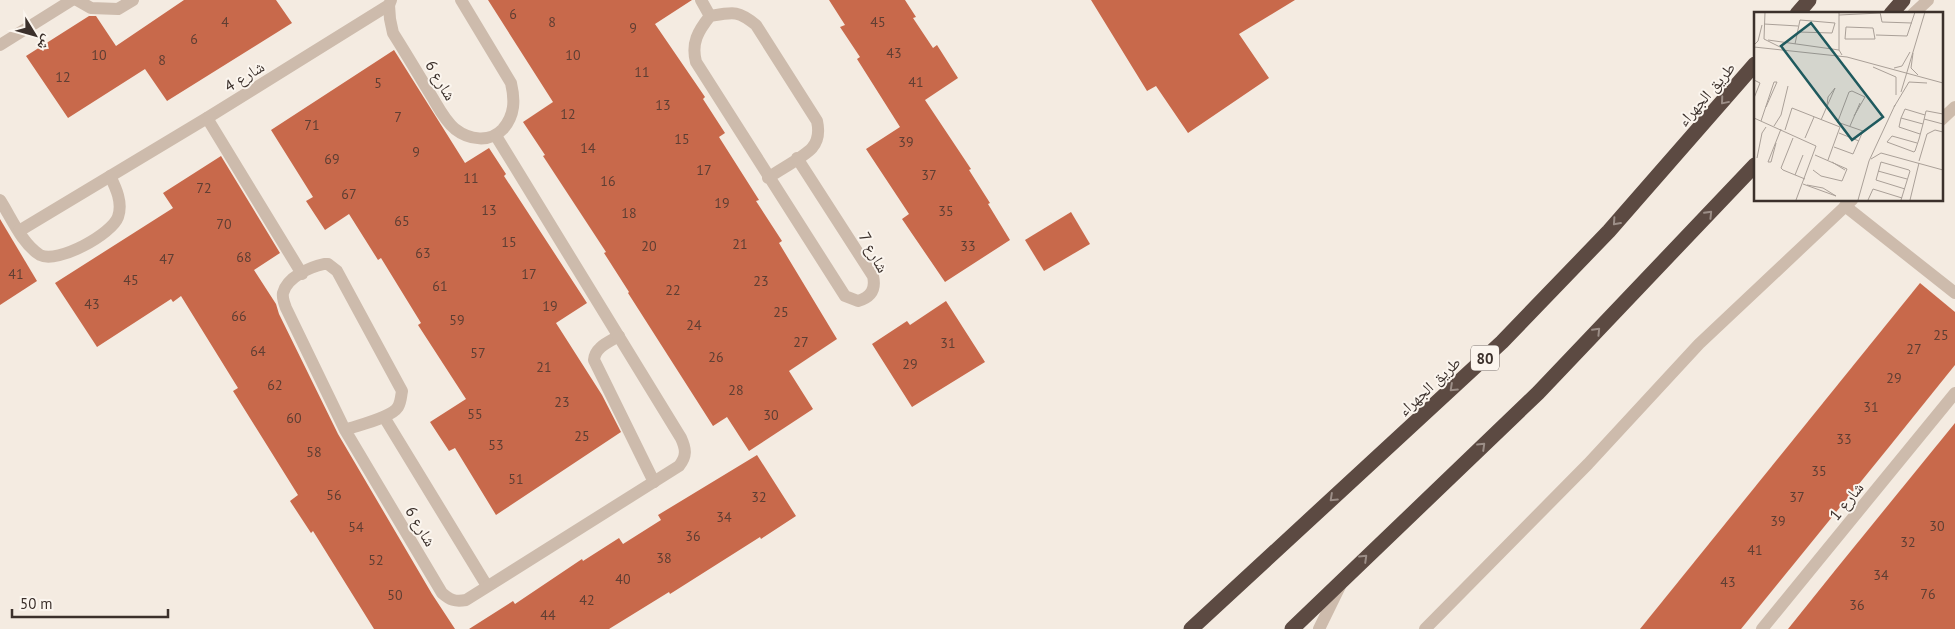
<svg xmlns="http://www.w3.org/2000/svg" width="1955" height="629" font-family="'PT Sans','Noto Naskh Arabic',sans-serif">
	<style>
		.building { fill: #c8694b }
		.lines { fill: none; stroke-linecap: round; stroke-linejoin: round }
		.minor { stroke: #cdbbac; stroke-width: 12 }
		.highway { stroke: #5c4a42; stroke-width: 15 }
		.oneway { stroke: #9c8e87 }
		.labels { text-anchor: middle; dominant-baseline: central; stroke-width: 4; stroke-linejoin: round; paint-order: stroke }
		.number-label { font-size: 14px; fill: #5e3e33 }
		.shield { fill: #fbf5ee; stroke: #756b66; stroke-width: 1 }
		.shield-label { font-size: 15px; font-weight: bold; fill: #3b302b }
		.street-label { font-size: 16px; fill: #3b302b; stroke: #fbf5ee }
		.inset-road { fill: none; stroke: #aaa098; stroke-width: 1 }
		.view { fill: #1f5a5e; fill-opacity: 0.15; stroke: #1f5a5e; stroke-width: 2.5 }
		.inset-edge { fill: none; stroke: #3b302b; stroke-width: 2.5 }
	</style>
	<rect width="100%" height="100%" fill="#f4ebe1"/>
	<g class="building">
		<path d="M184,0H276L292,23L167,101L145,69L68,118L26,56L89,16H96L116,46Z"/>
		<path d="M488,0H692L655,24L705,97L703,99L725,133L719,137L759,200L756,201L782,241L779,243L837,339L789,371L813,409L749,451L727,417L713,426L628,293L629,292L604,253L606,252L543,156L545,155L523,122L553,102Z"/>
		<path d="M829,0H905L916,17L913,18L933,48L937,45L958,78L925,100L971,169L969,170L990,203L988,204L1010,240L945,282L902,219L909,214L866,149L900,127L857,59L860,57L840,27L845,25Z"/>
		<path d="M1091,0H1295L1239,34L1269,78L1188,133L1156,86L1147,91Z"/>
		<path d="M394,50L465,163L489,148L506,174L504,176L587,303L556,323L602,395L621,432L496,515L455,448L449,451L430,422L466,399L418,325L421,323L381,258L378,260L349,214L325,230L306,201L313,197L271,130Z"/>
		<path d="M221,156L280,253L254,270L276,304L279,314L338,434L432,594L455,629H374L313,531L311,533L290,501L298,495L233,391L238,388L181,296L173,302L171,299L97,347L55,283L173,208L163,193Z"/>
		<path d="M1071,212L1090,244L1044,271L1025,240Z"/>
		<path d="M0,219L37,281L0,305Z"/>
		<path d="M1920,283L1955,312V365L1889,447L1741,629H1640Z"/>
		<path d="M946,301L985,362L912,407L872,344L907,321L910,325Z"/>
		<path d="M1955,423V629H1788L1837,568Z"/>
		<path d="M757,455L796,516L761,539L760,537L670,594L669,592L609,629H469L513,601L515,604L582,559L583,561L619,538L623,544L661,520L658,515Z"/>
	</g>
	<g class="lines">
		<g class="minor">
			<path d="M77,0L91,8L118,9L133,0"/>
			<path d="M701,0L710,16"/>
			<path d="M389,5L390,19L393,33C405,52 417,72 429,92C437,104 443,119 455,129C469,140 490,143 503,129C515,115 515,100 511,83L461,0"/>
			<path d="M1913,14L1928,0"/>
			<path d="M0,45L72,0"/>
			<path d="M207,118L302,274"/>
			<path d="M1941,120L1955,107"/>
			<path d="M768,178C779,170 804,157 812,148C819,140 819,130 817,121L756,25C738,10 733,12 710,16C698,31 691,43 696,62L845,296L858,301C871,297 876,289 873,276L797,158"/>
			<path d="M0,200C11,217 22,244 40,255C58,264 112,234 118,217C123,203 116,188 110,176"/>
			<path d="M1845,206L1955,293"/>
			<path d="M19,231L207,118L389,5L391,0"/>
			<path d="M619,336C609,342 595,347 594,360L654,482"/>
			<path d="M384,417L487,586"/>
			<path d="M345,430C358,425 391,418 398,407C401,402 401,396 402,391L337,271L328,264H324C310,267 287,277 283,293C282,298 284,303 286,308L345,430L442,593C450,600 455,602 466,600L679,466C687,456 686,449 681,438L496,136"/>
			<path d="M1319,629L1340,586"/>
			<path d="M1425,629L1588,464L1699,344L1852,200"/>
			<path d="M1762,629L1955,393"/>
		</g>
		<g class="highway">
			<path d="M1797,14L1809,0"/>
			<path d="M1891,14L1903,0"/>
			<path d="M1191,629L1502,342L1609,231L1755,64"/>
			<path d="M1292,629L1538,393L1755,165"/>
		</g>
	</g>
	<defs><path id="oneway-chevron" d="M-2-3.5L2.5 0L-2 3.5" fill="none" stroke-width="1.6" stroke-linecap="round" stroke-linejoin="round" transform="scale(1.25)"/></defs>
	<g class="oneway">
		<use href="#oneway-chevron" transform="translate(1724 101) rotate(130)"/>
		<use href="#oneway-chevron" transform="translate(1709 214) rotate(-46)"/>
		<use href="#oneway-chevron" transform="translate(1616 222) rotate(132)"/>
		<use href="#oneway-chevron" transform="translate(1597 331) rotate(-46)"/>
		<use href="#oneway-chevron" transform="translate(1453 388) rotate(137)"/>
		<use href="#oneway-chevron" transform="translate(1482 446) rotate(-44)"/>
		<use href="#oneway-chevron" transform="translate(1333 498) rotate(137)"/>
		<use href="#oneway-chevron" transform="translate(1364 558) rotate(-44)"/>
	</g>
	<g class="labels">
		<g class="number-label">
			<text x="513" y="14">6</text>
			<text x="225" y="22">4</text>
			<text x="552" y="22">8</text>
			<text x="878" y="22">45</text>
			<text x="633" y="28">9</text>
			<text x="194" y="39">6</text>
			<text x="894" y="53">43</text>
			<text x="99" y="55">10</text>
			<text x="573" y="55">10</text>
			<text x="162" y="60">8</text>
			<text x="642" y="72">11</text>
			<text x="63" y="77">12</text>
			<text x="916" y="82">41</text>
			<text x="378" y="83">5</text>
			<text x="663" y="105">13</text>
			<text x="568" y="114">12</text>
			<text x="398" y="117">7</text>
			<text x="312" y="125">71</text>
			<text x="682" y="139">15</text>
			<text x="906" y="142">39</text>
			<text x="588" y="148">14</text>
			<text x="416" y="152">9</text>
			<text x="332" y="159">69</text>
			<text x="704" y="170">17</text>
			<text x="929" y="175">37</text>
			<text x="471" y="178">11</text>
			<text x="608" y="181">16</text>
			<text x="204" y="188">72</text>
			<text x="349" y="194">67</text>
			<text x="722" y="203">19</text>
			<text x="489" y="210">13</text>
			<text x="946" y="211">35</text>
			<text x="629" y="213">18</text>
			<text x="402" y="221">65</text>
			<text x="224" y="224">70</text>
			<text x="509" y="242">15</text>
			<text x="740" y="244">21</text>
			<text x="649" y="246">20</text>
			<text x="968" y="246">33</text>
			<text x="423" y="253">63</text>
			<text x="244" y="257">68</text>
			<text x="167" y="259">47</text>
			<text x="16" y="274">41</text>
			<text x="529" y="274">17</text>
			<text x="131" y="280">45</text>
			<text x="761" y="281">23</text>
			<text x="440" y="286">61</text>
			<text x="673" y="290">22</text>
			<text x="92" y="304">43</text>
			<text x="550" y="306">19</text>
			<text x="781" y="312">25</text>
			<text x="239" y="316">66</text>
			<text x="457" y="320">59</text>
			<text x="694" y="325">24</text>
			<text x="1941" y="335">25</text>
			<text x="801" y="342">27</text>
			<text x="948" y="343">31</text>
			<text x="1914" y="349">27</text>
			<text x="258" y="351">64</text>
			<text x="478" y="353">57</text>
			<text x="716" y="357">26</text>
			<text x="910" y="364">29</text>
			<text x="544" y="367">21</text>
			<text x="1894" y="378">29</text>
			<text x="275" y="385">62</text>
			<text x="736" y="390">28</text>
			<text x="562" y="402">23</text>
			<text x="1871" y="407">31</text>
			<text x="475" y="414">55</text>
			<text x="771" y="415">30</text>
			<text x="294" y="418">60</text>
			<text x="582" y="436">25</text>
			<text x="1844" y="439">33</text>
			<text x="496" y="445">53</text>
			<text x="314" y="452">58</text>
			<text x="1819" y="471">35</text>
			<text x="516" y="479">51</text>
			<text x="334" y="495">56</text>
			<text x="759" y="497">32</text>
			<text x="1797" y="497">37</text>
			<text x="724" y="517">34</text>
			<text x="1778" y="521">39</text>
			<text x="1937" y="526">30</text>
			<text x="356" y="527">54</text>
			<text x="693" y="536">36</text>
			<text x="1908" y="542">32</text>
			<text x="1755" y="550">41</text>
			<text x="664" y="558">38</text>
			<text x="376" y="560">52</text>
			<text x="1881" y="575">34</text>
			<text x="623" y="579">40</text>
			<text x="1728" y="582">43</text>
			<text x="1928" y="594">76</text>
			<text x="395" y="595">50</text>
			<text x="587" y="600">42</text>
			<text x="1857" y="605">36</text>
			<text x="548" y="615">44</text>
		</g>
		<rect class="shield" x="1471" y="345.5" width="28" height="25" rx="4"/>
		<g class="shield-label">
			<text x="1485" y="358">80</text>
		</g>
		<g class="street-label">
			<text transform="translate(244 76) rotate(-32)">شارع 4</text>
			<text transform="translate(441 80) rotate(59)">شارع 6</text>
			<text transform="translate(1706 94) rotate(-49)">طريق الجهراء</text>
			<text transform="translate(874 252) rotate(61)">شارع 7</text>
			<text transform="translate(1429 386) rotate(-43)">طريق الجهراء</text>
			<text transform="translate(1846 501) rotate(-51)">شارع 1</text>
			<text transform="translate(421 526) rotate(59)">شارع 6</text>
		</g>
	</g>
	<g transform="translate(1754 12)">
		<rect width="189" height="189" fill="#f4ebe1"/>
		<path class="inset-road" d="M11,0L10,27L26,35M85,0V38M126,0L128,10L158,11M85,3L126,1M10,12L44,14M92,15L119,16L121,27H91ZM122,23L153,24L161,0M14,28L85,38L88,43M41,32L46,8L81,11L78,21L44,20M0,33L4,29L8,13M0,35L93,45L189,71M159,41L157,56L164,63M119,55L142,65V83M140,56L148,54L156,40M0,68L6,71L0,86M98,79L111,85L100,104M147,80L171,0M12,95L23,70M140,95L155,70L173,71M0,106L62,134L42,188M147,106L169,112M170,107L189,112M67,108L81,76L74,85L73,93M7,109L20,70H23M84,109L95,80L98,79M83,110L109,119M20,114L27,103L34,74M96,114L106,91M31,118L38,96L86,115L74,148M85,121L105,129M166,122L145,115L147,106L151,97L171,103M51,126L60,105M163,131L138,124L133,130L160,140L161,139L165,127L169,112L172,99H173L189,102M80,135L99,142M99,142L109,119M3,146L8,121L12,115M117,147L127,141L189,158M165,149L173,122L181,118L189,120M14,150L27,117M14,150H17L22,131M78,150L91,158M29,158L27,156L39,126M29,158L51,167M59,158L67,164L88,169L93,157L61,143M124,159L153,167M41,163L49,143M49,172L82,184L69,176L53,173M104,188L115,149L141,93M114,188L119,177L148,186M147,188L156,159L155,158L127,150L122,168L151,177M156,188L165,151"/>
		<path class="view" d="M57,11L129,105L98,128L27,34Z"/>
		<rect width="189" height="189" class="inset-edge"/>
	</g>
	<g transform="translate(35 35) rotate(127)" stroke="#fbf5ee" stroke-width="4" paint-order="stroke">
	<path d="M0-4L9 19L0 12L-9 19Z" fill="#3b302b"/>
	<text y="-8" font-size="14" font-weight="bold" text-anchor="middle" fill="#3b302b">ش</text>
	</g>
	<path d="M12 609v8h156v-8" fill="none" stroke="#3b302b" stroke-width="2.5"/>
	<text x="20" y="609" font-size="15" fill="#3b302b" stroke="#fbf5ee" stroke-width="4" paint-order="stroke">50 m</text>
</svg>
